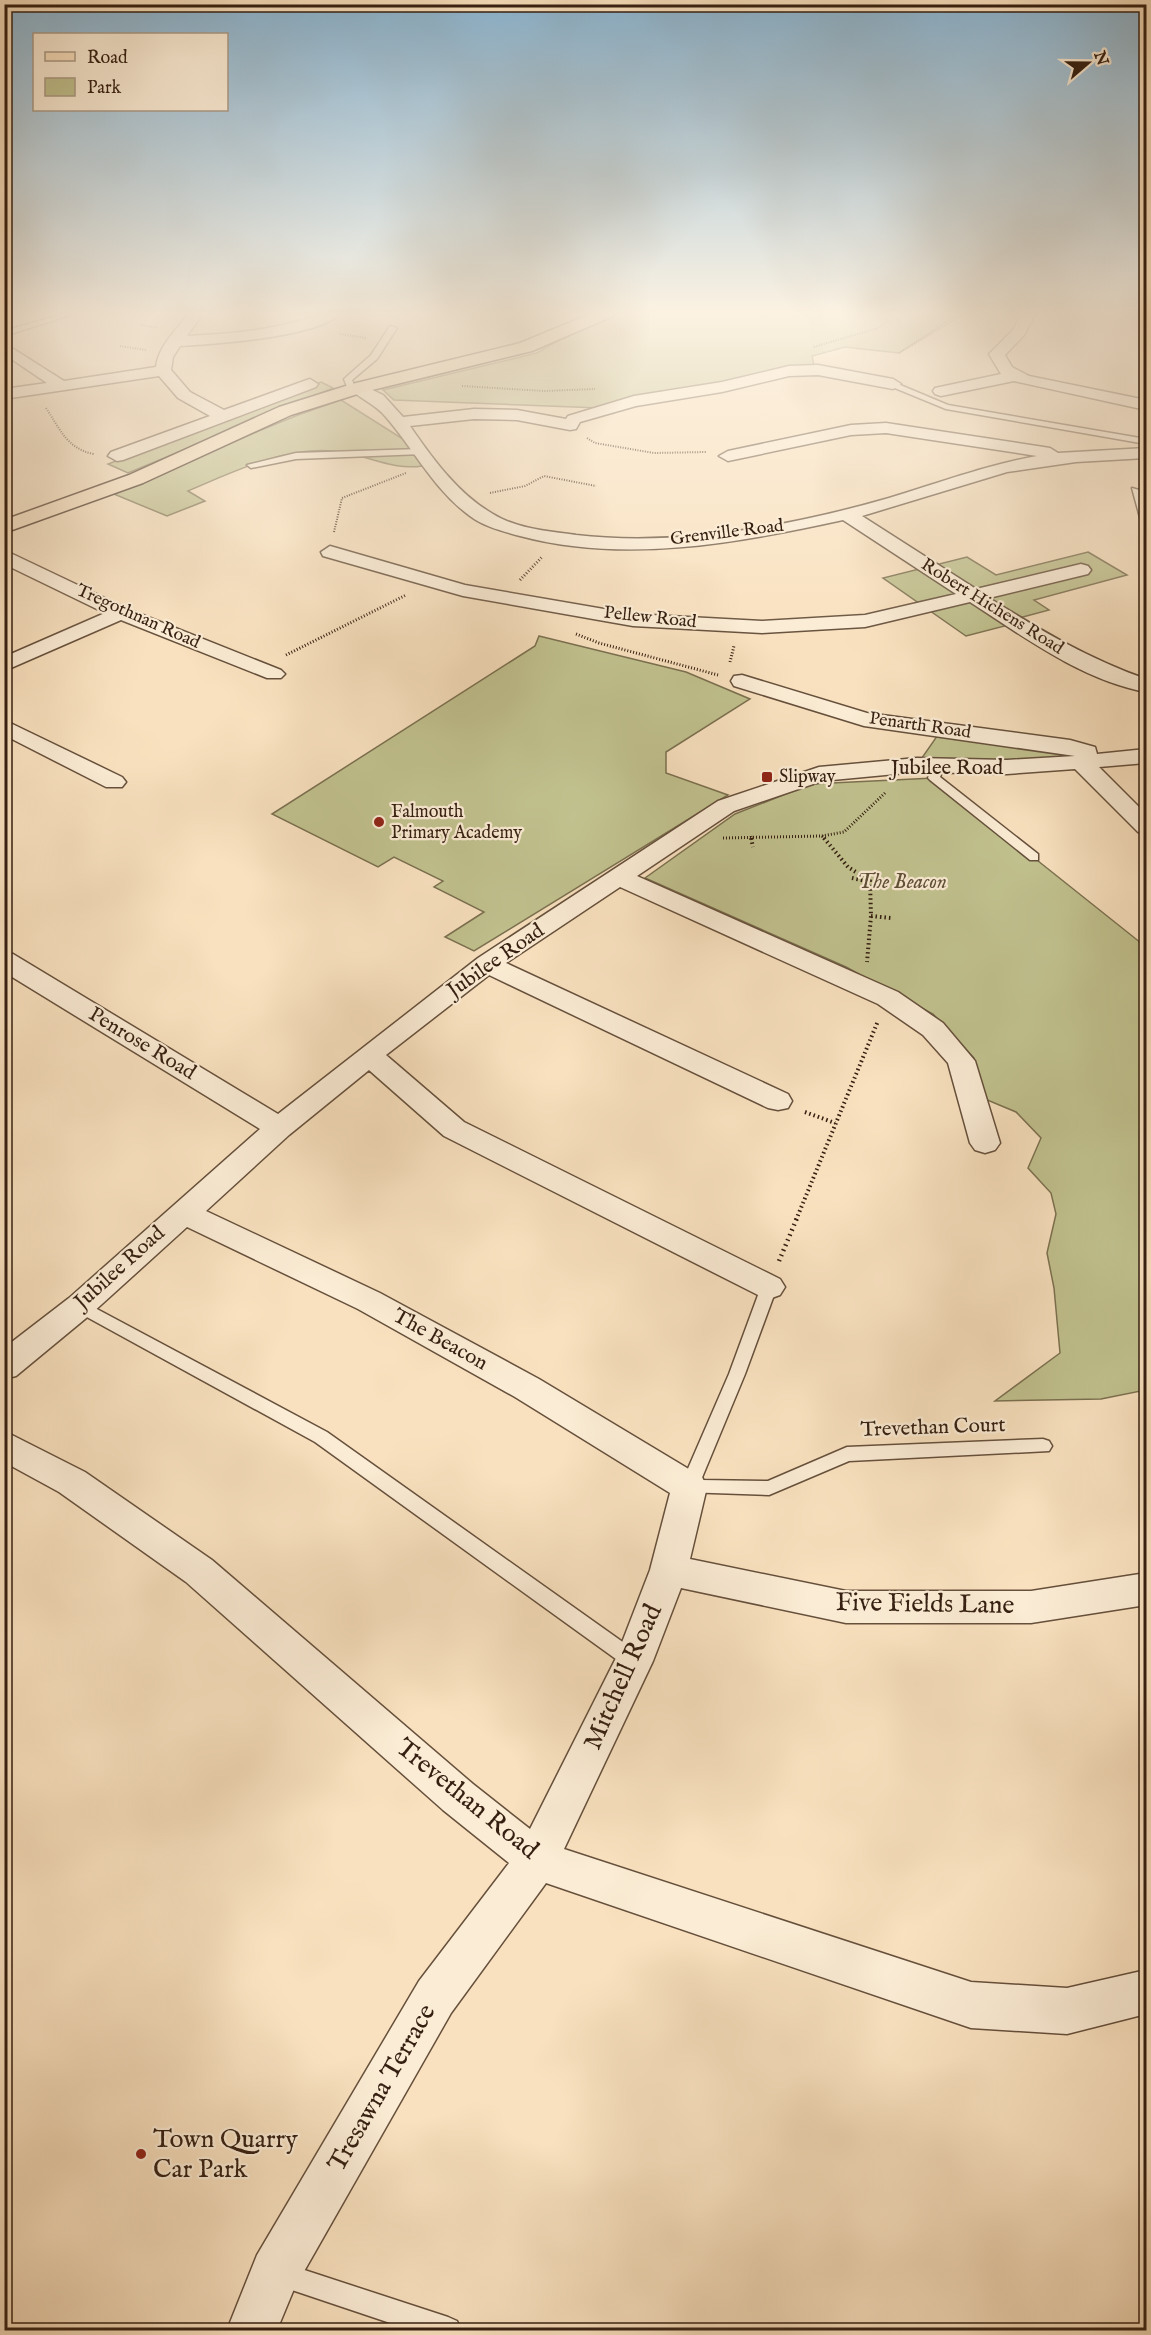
<svg xmlns="http://www.w3.org/2000/svg" width="1151" height="2335" font-family="'IM FELL English',serif">
	<style>
		.green { fill: #c1c28f; stroke: #7b7050; stroke-width: 1.5 }
		.lines { fill: none; stroke-linecap: round; stroke-linejoin: round }
		.service-casing { stroke: #66503c; stroke-width: 3 }
		.minor-casing { stroke: #66503c; stroke-width: 3 }
		.primary-casing { stroke: #351f11; stroke-width: 3 }
		.path-far3 { stroke: #351f11; stroke-width: 2; stroke-dasharray: 1 1.5; stroke-linecap: butt }
		.path-far2 { stroke: #351f11; stroke-width: 3; stroke-dasharray: 1 2; stroke-linecap: butt }
		.path-far1 { stroke: #351f11; stroke-width: 4; stroke-dasharray: 1.5 3; stroke-linecap: butt }
		.path { stroke: #351f11; stroke-width: 4.5; stroke-dasharray: 1.5 4; stroke-linecap: butt }
		.service { fill: #fbecd5; fill-rule: evenodd }
		.minor { fill: #fbecd5; fill-rule: evenodd }
		.primary { fill: #f9e1bf; fill-rule: evenodd }
		.poi-dot { fill: #8f2418; stroke: #fbecd5; stroke-width: 2 }
		.labels { text-anchor: middle; dominant-baseline: central; stroke-width: 4.5; stroke-linejoin: round; paint-order: stroke }
		.far-street-label { font-size: 18px; fill: #351f11; stroke: #fbecd5 }
		.far-poi-label { font-size: 18px; fill: #351f11; stroke: #fbecd5; text-anchor: start }
		.street-label { font-size: 21px; fill: #351f11; stroke: #fbecd5 }
		.park-label { font-size: 21px; font-style: italic; fill: #5f5037; stroke: #fbecd5 }
		.near-street-label { font-size: 26px; fill: #351f11; stroke: #fbecd5 }
		.near-poi-label { font-size: 26px; fill: #351f11; stroke: #fbecd5; text-anchor: start }
	</style>
	<rect width="100%" height="100%" fill="#f9e1bf"/>
	<filter id="stains"><feTurbulence type="fractalNoise" baseFrequency=".00333" numOctaves="4"/><feColorMatrix values="0 0 0 0 .2 0 0 0 0 .09 0 0 0 0 .02 0 0 0 .5 -.17"/></filter>
	<radialGradient id="worn" r=".72"><stop offset=".6" stop-color="#630" stop-opacity="0"/><stop offset="1" stop-color="#630" stop-opacity=".3"/></radialGradient>
	<g class="green">
		<path d="M606,313H960L899,353L845,347L812,356L814,365L722,387L600,408L394,400L383,390L537,353Z"/>
		<path d="M321,382L333,388L128,473L108,464Z"/>
		<path d="M341,400L403,439L422,466C391,471 364,453 333,451C283,447 233,472 188,491L205,501L167,516L109,492L298,415Z"/>
		<path d="M1088,552L1127,575L1034,600L1049,610L1019,618L1024,621L966,636L883,578L967,557L996,575Z"/>
		<path d="M539,636L686,672L750,699L666,752V773L728,795L474,951L445,937L484,912L434,887L443,881L394,857L378,867L272,814L535,646Z"/>
		<path d="M942,729L1100,760L917,765Z"/>
		<path d="M934,778L1146,947V1390L1101,1399L995,1401L1060,1353L1054,1288L1047,1253L1056,1214L1051,1193L1028,1168L1041,1138L1016,1112L980,1097L974,1058L933,1014L846,967L645,878L735,814L811,784Z"/>
	</g>
	<g class="lines">
		<g class="service-casing">
			<g id="service">
				<path d="M66,313H77L4,336V331Z"/>
				<path d="M390,326L397,328L377,359L352,380L356,390L349,392L344,379L371,355Z"/>
				<path d="M893,382L948,405L1146,439V444L946,409L890,386V382Z"/>
				<path d="M420,449L423,450V454L296,459L251,468L247,465L296,453Z"/>
				<path d="M1132,488L1139,490L1146,510V524L1141,521Z"/>
				<path d="M939,762L945,765L940,777L1038,854V860H1030L930,780L928,778L933,765Z"/>
				<path d="M1146,807V815L1131,816L1125,812L1131,808Z"/>
				<path d="M769,1281L775,1283L777,1287L745,1374L701,1480L768,1481L847,1447L1043,1439L1049,1441L1052,1446L1049,1451L849,1461L769,1495L683,1492L680,1487L729,1374L761,1287L763,1283Z"/>
				<path d="M80,1300L327,1432L641,1655L644,1661L641,1667L634,1669L627,1667L315,1442L74,1310L72,1306L74,1302Z"/>
				<path d="M280,2262L448,2317L457,2321L461,2330H411L280,2286L271,2283L268,2274L271,2265Z"/>
			</g>
		</g>
		<g class="minor-casing">
			<g id="minor">
				<path d="M189,313H203L187,336C217,334 247,333 277,326C299,322 318,312 341,313C320,337 214,344 180,346L173,357L171,370L190,392L224,410L304,381L310,379L318,384L316,387L123,460L117,461L108,456L111,452L210,416L178,398L159,376L4,399V389L47,383L4,354V343L64,381L156,367C159,345 176,331 189,313Z"/>
				<path d="M1022,313H1036L1024,335L1005,355L1012,367L1029,376L1146,400V410L1014,381L941,396L935,394L933,391L935,388L1001,374L989,354L1013,330Z"/>
				<path d="M818,365L893,379L901,384L893,389L818,375L789,376L722,392L636,406L580,422L576,429L570,430L517,420L474,419L410,426C432,458 458,494 493,514C517,529 548,531 576,535C679,547 791,526 889,498C939,483 986,465 1037,456L886,433L851,435L728,461L719,456L728,451L851,425L886,423L1050,448L1058,453L1146,448V458L1076,462L1007,472L862,516L976,589L1081,564L1088,566L1091,570L1088,574L989,598C1042,631 1087,658 1146,679V692C1082,680 1024,637 970,602L865,627L762,633L633,626L463,596L323,556L321,552L330,546L465,585L633,614L762,621L865,615L956,594L843,520C739,543 625,564 520,536C502,531 485,527 470,516C433,489 414,449 385,416C375,404 358,398 350,388L358,383L383,395L403,417L474,409L517,410L566,419L568,416L634,396L722,382L789,366Z"/>
				<path d="M4,550L128,609L281,670L285,674L281,678H267L121,620L4,671V657L105,613L4,564Z"/>
				<path d="M742,675L867,713L1070,740L1095,747L1097,754L1146,749V763L1099,767L1146,814V834L1138,832L1075,769L1007,774L917,772L822,781L734,811L637,876L898,992L943,1023L975,1061L1000,1143L995,1150L985,1153L975,1150L970,1143L948,1063L923,1035L878,1004L620,887L506,963L788,1094L792,1101L788,1108L778,1110L768,1108L489,975L386,1055L464,1122L780,1279L785,1287L780,1295L769,1299L758,1295L444,1136L369,1070L289,1135L206,1211L380,1293L539,1379L702,1477L707,1487L690,1559L846,1591H1031L1146,1573V1605L1031,1623H846L681,1588L653,1661L564,1849L971,1982L1067,1988L1146,1970V2014L1067,2034L971,2028L546,1883L451,2013L294,2289L277,2330H227L257,2255L419,1981L509,1863L443,1810L186,1582L59,1492L4,1462V1431L85,1472L212,1560L473,1784L530,1829L616,1658L650,1570L670,1493L515,1397L358,1309L187,1227L91,1314L16,1376L4,1379V1348L69,1298L260,1129L4,972V952L13,954L278,1114L478,958L718,801L819,767L917,758L1007,760L1075,756L864,726L734,686L731,681L734,676Z"/>
				<path d="M4,720L122,777L126,782L122,787H106L4,735Z"/>
			</g>
		</g>
		<g class="primary-casing">
			<path id="primary" d="M593,313H615L613,316L532,351L364,392L291,415L143,483L4,533V520L129,475L279,407L352,384L520,343Z"/>
		</g>
		<g class="path-far3">
			<path d="M141,325L158,328"/>
			<path d="M340,334L366,338"/>
			<path d="M120,346L146,350"/>
			<path d="M814,347L878,328L887,321L888,313"/>
			<path d="M899,353L966,313"/>
			<path d="M462,386L544,391L595,389"/>
			<path d="M46,408C60,429 67,449 94,454"/>
			<path d="M587,438L595,443L654,453L706,452"/>
			<path d="M490,493L525,486L544,476L596,486"/>
			<path d="M334,532L342,498L406,473"/>
		</g>
		<g class="path-far2">
			<path d="M520,580L542,557"/>
			<path d="M576,634L599,643L718,675"/>
			<path d="M286,655L406,595"/>
			<path d="M730,662L734,646"/>
			<path d="M751,836L752,840"/>
			<path d="M822,836L825,840"/>
			<path d="M723,838L822,836L844,832L885,793"/>
		</g>
		<g class="path-far1">
			<path d="M751,838L753,847"/>
			<path d="M824,838L848,867L870,881L871,916L867,962"/>
			<path d="M852,878L866,881"/>
			<path d="M871,916L891,918"/>
			<path d="M805,1112L835,1123"/>
			<path d="M796,1220L878,1021"/>
		</g>
		<path class="path" d="M779,1261L797,1218"/>
		<use href="#service" class="service"/>
		<use href="#minor" class="minor"/>
		<use href="#primary" class="primary"/>
	</g>
	<linearGradient id="sky" x2="0" y2="1"><stop stop-color="#8bb7d5"/><stop offset="0.49" stop-color="#fcf2e2"/><stop offset="1" stop-color="#fcf2e2" stop-opacity="0"/></linearGradient>
	<rect width="1151" height="640" fill="url(#sky)"/>
	<g class="poi-dot">
		<rect x="761" y="771" width="12" height="12" rx="3"/>
		<circle cx="379" cy="822" r="6"/>
		<circle cx="141" cy="2154" r="6"/>
	</g>
	<g class="labels">
		<g class="far-street-label">
			<text transform="translate(727 533) rotate(-7)">Grenville Road</text>
			<text transform="translate(992 607) rotate(32)">Robert Hichens Road</text>
			<text transform="translate(138 617) rotate(24)">Tregothnan Road</text>
			<text transform="translate(650 618) rotate(6)">Pellew Road</text>
			<text transform="translate(920 726) rotate(8)">Penarth Road</text>
		</g>
		<g class="far-poi-label">
			<text x="779" y="777">Slipway</text>
			<text x="391" y="812">Falmouth<tspan x="391" dy="21">Primary Academy</tspan></text>
		</g>
		<g class="street-label">
			<text x="947" y="768">Jubilee Road</text>
			<text transform="translate(496 961) rotate(-35)">Jubilee Road</text>
			<text transform="translate(142 1044) rotate(31)">Penrose Road</text>
			<text transform="translate(120 1268) rotate(-42)">Jubilee Road</text>
			<text transform="translate(440 1340) rotate(29)">The Beacon</text>
			<text transform="translate(933 1428) rotate(-2)">Trevethan Court</text>
		</g>
		<g class="park-label">
			<text x="902" y="882">The Beacon</text>
		</g>
		<g class="near-street-label">
			<text transform="translate(925 1604) rotate(1)">Five Fields Lane</text>
			<text transform="translate(623 1677) rotate(-66)">Mitchell Road</text>
			<text transform="translate(467 1799) rotate(39)">Trevethan Road</text>
			<text transform="translate(382 2088) rotate(-60)">Tresawna Terrace</text>
		</g>
		<g class="near-poi-label">
			<text x="153" y="2139">Town Quarry<tspan x="153" dy="30">Car Park</tspan></text>
		</g>
	</g>
	<rect width="1151" height="2335" fill="none" stroke="#f9e1bf" stroke-width="24"/>
	<rect x="6" y="6" width="1139" height="2323" fill="none" stroke="#351f11" stroke-width="3"/>
	<rect x="12" y="12" width="1127" height="2311" fill="none" stroke="#351f11" stroke-width="1.5"/>
	<rect x="33" y="33" width="195" height="78" fill="#fbecd5" stroke="#ac9a87" stroke-width="1.5"/>
	<rect x="45" y="52" width="30" height="9" fill="#f9e1bf" stroke="#ac9a87" stroke-width="1.5"/>
	<text x="87" y="63" font-size="18" fill="#351f11">Road</text>
	<rect x="45" y="78" width="30" height="18" fill="#c1c28f" stroke="#ac9a87" stroke-width="1.5"/>
	<text x="87" y="93" font-size="18" fill="#351f11">Park</text>
	<g transform="translate(1088 63) rotate(70)" stroke="#fbecd5" stroke-width="4.5" paint-order="stroke">
	<path d="M0-4.5L10 22L0 15L-10 22Z" fill="#351f11"/>
	<text y="-9" font-size="16" font-weight="bold" text-anchor="middle" fill="#351f11">N</text>
	</g>
	<rect width="100%" height="100%" filter="url(#stains)"/>
	<rect width="100%" height="100%" fill="url(#worn)"/>
</svg>
